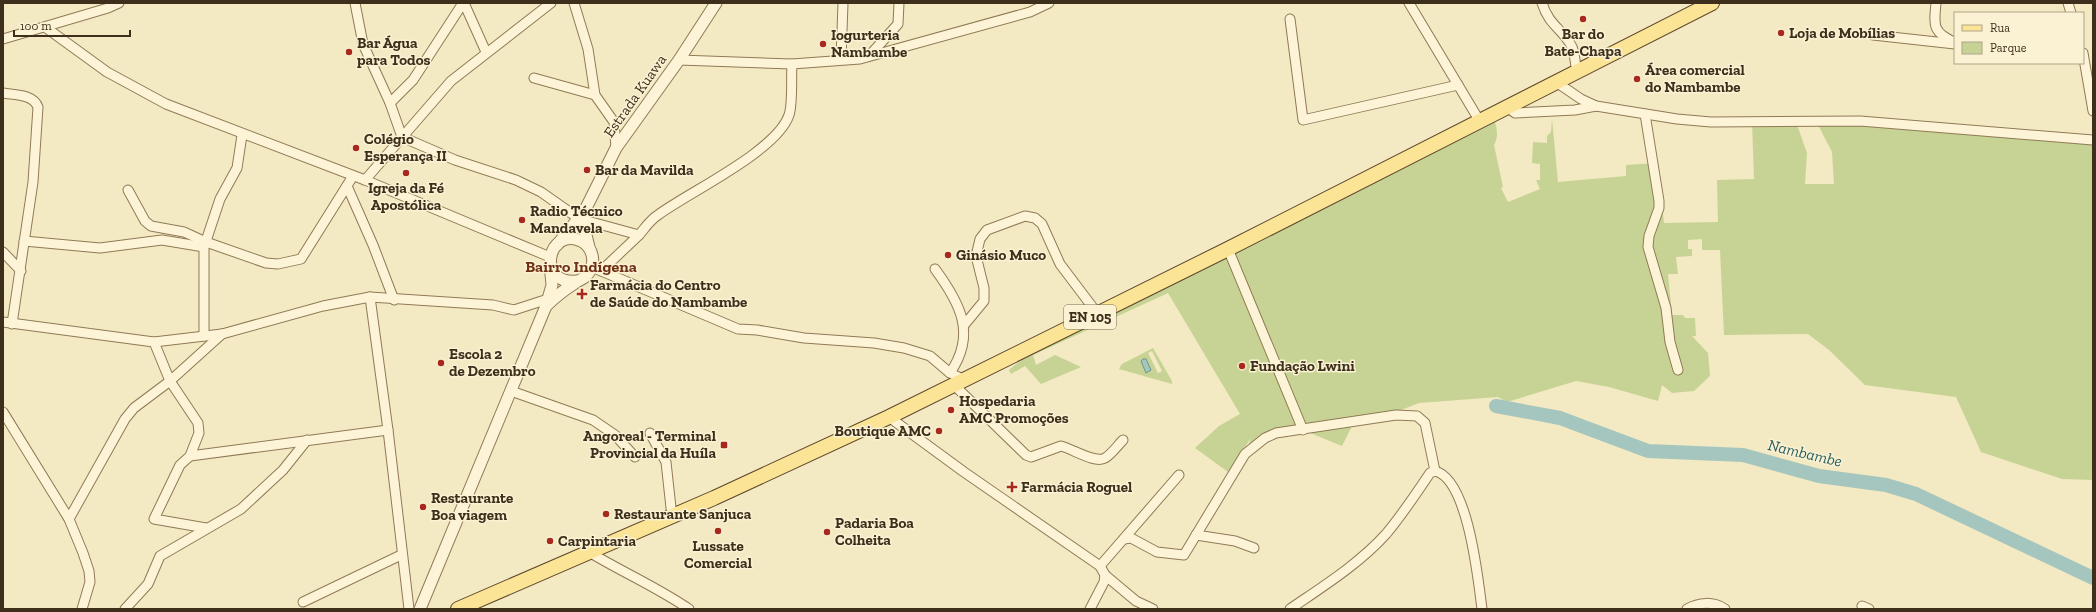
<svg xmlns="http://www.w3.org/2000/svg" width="2096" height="612" font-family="'Zilla Slab',serif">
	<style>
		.green { fill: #c7d394; fill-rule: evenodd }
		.water { fill: #a5c6bf; stroke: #6a958e }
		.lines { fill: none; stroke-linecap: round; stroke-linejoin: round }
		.river { stroke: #a5c6bf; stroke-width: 14 }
		.minor-casing { stroke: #907a56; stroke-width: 11 }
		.tertiary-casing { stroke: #907a56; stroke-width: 13 }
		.primary-casing { stroke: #5d472b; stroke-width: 16 }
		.minor { stroke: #fdf4d7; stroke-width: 9 }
		.tertiary { stroke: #fdf4d7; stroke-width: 11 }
		.primary { stroke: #fbe496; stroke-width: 14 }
		.poi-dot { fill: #a7291e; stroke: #faf2d3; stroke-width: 1.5 }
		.labels { text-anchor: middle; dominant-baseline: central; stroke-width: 3; stroke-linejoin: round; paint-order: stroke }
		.shield { fill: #faf2d3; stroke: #766a53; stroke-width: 1 }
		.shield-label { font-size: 14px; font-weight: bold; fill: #3e2f1c }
		.poi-label { font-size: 15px; font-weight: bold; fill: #3e2f1c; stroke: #faf2d3; text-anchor: start }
		.street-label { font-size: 15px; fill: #3e2f1c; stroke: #faf2d3 }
		.neighbourhood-label { font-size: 16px; font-weight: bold; fill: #703016; stroke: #faf2d3 }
		.water-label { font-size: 16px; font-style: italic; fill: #2a5f60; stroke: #faf2d3 }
	</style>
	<rect width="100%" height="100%" fill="#f3e9c2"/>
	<g class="green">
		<path d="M1494,119C1497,128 1499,136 1494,145L1503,187L1501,188L1508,202L1540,189L1536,180H1540V164L1532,163L1533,142L1547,143V136L1551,132L1552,119L1558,182L1626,176V165L1657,163L1664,223L1718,222L1717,180L1754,179L1752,122H1796L1807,153L1805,184H1834L1832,152L1816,121L2093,140V480L2062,479L1981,452L1956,397L1865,385L1829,350L1808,334L1724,335L1720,250H1702V239L1688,240V249H1692V256L1676,257L1678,274H1668L1672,315H1683L1685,318H1695L1696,336H1692L1708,353L1710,376L1694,391L1672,393L1662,385L1658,401L1609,387L1576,381L1507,402L1498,397L1419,403L1386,416L1354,422L1342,446L1303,430L1276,433L1245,454L1251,438L1228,472L1195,448L1219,426L1240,414L1168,293L1033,355L1036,365L1055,355L1081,367L1041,384L1025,366L1011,374L1009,370L1026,356Z"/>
		<path d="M1153,348L1172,381V384L1119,369L1122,364ZM1152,351L1162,371L1158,373L1148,353Z"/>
	</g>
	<path class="water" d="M1143,359H1146L1151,370L1146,373L1141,361Z"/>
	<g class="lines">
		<path class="river" d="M1496,406L1560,418L1648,451L1743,455L1819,476L1886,485L1916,494L2093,578"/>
		<g class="minor-casing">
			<g id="minor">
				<path d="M355,3L363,44L390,103L402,137L455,160L516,180L541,192L578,218"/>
				<path d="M464,3L486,52"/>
				<path d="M574,3L588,49L595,95L614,122L616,148"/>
				<path d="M1409,3L1479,120"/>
				<path d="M1542,3C1549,26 1563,29 1572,47C1575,54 1575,64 1577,71"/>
				<path d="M1936,3C1934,25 1932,32 1954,42"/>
				<path d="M2068,3L2071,13"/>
				<path d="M1290,19L1303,120L1458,85"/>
				<path d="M45,27L107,72L166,104L365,180L550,257"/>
				<path d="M1873,35L1955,44"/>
				<path d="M3,39L108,8L119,3"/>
				<path d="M2083,53L2093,111"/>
				<path d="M869,56L898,24L899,3"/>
				<path d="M841,59L843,3"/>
				<path d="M679,60L792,64L860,59L1030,12L1049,3"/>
				<path d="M534,78L595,95"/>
				<path d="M3,93C15,95 33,94 38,107L33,182L12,324"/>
				<path d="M390,103L413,80L463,3"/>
				<path d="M1596,106L1677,119L1711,122L1860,121L2093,140"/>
				<path d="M1507,107L1515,113L1575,110L1596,106L1581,99L1556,82"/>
				<path d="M1645,114L1659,201V208L1649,236L1648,247L1666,308L1670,342L1678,370"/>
				<path d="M365,180L451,81L551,3"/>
				<path d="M347,186L373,245L394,300"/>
				<path d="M128,190L145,221L151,226L184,232L206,242L266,263L278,264L301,259L353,176"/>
				<path d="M584,220L639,235L601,271"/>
				<path d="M639,235C645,228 650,220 658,215C689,192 777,151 789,115C793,104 791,77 792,64"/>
				<path d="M24,241L100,248L162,240L204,247"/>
				<path d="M1228,249L1303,430"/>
				<path d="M3,252L21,271"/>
				<path d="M592,267L738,329L757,330L804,338L874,343L904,348L930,356L950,373L965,380"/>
				<path d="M935,269C960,303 977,334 950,373"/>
				<path d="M370,297L388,430L409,609"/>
				<path d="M3,322L154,342L222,334L323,306L370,297L493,305L514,310L548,299"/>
				<path d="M965,324L984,301V288L976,256L980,239L987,230L1025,216L1035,218L1042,224L1060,264L1097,313"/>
				<path d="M204,336V247L220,199L237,168L242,135"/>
				<path d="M154,342L170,381L198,423L199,433L190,456L180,465L154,519L206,528"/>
				<path d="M954,385L1026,455L1031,457L1061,446C1073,449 1095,464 1105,458C1112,454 1117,446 1123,440"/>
				<path d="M511,391L593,420L615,435L635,457"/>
				<path d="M3,412L69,519L83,553L89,571L90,582L82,609"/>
				<path d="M889,417L964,472L1100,566L1105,575L1104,582L1090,609"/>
				<path d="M650,433L666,462L672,517"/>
				<path d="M190,456L388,430"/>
				<path d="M69,519L125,419L134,408L170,381L222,334"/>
				<path d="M1196,535L1235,541L1254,548"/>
				<path d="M1124,539L1131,538L1157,552L1184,555L1245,454L1265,438L1276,433L1396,415L1417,416L1425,423L1435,471"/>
				<path d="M589,552C622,572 657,587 689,609"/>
				<path d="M1100,566L1179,475"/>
				<path d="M1105,575L1136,601L1153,609"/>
				<path d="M303,602L401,555"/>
				<path d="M1862,606L1869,609"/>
				<path d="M125,609L148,584L160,556L241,509L283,470L307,440"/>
				<path d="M1290,609C1322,587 1359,564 1386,534C1402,515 1416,494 1430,473L1435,471C1468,479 1478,578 1482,609"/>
				<path d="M1687,609C1699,602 1713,601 1725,609"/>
			</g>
		</g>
		<g class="tertiary-casing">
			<g id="tertiary">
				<path d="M585,210L584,227L589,247"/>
				<path d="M557,245L585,210L616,148L679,60L716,3"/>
				<path d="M546,306C555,297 564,290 575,283C579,280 584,279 587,275C597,264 593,247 581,241C548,226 535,285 577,281"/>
				<path d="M420,609L546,306L552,285L550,264"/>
			</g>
		</g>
		<g class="primary-casing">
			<path id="primary" d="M458,609L714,498L889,417L1228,249L1712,3"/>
		</g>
		<use href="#minor" class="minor"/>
		<use href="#tertiary" class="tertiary"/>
		<use href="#primary" class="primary"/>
	</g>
	<g class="poi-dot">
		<circle cx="1583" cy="19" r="4"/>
		<circle cx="1781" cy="33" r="4"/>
		<circle cx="823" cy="44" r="4"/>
		<circle cx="349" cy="52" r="4"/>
		<circle cx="1637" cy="79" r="4"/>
		<circle cx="356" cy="148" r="4"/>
		<circle cx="587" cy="170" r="4"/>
		<circle cx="406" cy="173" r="4"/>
		<circle cx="522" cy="220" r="4"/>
		<circle cx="948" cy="255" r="4"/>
		<path d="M580 288h4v4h4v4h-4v4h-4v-4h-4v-4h4z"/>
		<circle cx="441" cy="363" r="4"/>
		<circle cx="1242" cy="366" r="4"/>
		<circle cx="951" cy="410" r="4"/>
		<circle cx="939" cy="431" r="4"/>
		<rect x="720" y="441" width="8" height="8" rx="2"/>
		<path d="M1010 481h4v4h4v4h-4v4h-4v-4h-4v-4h4z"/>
		<circle cx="423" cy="507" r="4"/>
		<circle cx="606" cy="514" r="4"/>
		<circle cx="718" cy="531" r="4"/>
		<circle cx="827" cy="532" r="4"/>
		<circle cx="550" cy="541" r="4"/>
	</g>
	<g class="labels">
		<rect class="shield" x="1064" y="305" width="52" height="24" rx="3"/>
		<g class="shield-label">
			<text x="1090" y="317">EN 105</text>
		</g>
		<g class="poi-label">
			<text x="1789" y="33">Loja de Mobílias</text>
			<text x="1583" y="34" text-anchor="middle">Bar do<tspan x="1583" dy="17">Bate-Chapa</tspan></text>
			<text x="831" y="35">Iogurteria<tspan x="831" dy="17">Nambambe</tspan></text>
			<text x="357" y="43">Bar Água<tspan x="357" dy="17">para Todos</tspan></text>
			<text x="1645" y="70">Área comercial<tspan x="1645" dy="17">do Nambambe</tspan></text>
			<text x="364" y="139">Colégio<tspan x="364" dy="17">Esperança II</tspan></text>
			<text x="595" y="170">Bar da Mavilda</text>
			<text x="406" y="188" text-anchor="middle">Igreja da Fé<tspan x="406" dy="17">Apostólica</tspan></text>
			<text x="530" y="211">Radio Técnico<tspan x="530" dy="17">Mandavela</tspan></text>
			<text x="956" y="255">Ginásio Muco</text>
			<text x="590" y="285">Farmácia do Centro<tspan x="590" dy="17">de Saúde do Nambambe</tspan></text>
			<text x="449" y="354">Escola 2<tspan x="449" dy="17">de Dezembro</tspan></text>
			<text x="1250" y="366">Fundação Lwini</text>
			<text x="959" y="401">Hospedaria<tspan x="959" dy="17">AMC Promoções</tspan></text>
			<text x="931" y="431" text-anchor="end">Boutique AMC</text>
			<text x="716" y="436" text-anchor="end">Angoreal - Terminal<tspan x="716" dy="17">Provincial da Huíla</tspan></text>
			<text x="1021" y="487">Farmácia Roguel</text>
			<text x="431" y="498">Restaurante<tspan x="431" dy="17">Boa viagem</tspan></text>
			<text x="614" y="514">Restaurante Sanjuca</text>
			<text x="835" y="523">Padaria Boa<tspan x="835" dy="17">Colheita</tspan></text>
			<text x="558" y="541">Carpintaria</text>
			<text x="718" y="546" text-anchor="middle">Lussate<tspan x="718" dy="17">Comercial</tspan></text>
		</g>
		<g class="street-label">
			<text transform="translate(635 96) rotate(-55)">Estrada Kuawa</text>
		</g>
		<g class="neighbourhood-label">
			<text x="581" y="266">Bairro Indígena</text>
		</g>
		<g class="water-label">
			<text transform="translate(1805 453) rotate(13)">Nambambe</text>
		</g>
	</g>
	<rect width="2096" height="612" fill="none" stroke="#3e2f1c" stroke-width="8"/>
	<rect x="1954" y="12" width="130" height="52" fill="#faf2d3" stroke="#afa48a"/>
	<rect x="1962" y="25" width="20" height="6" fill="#fbe496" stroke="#afa48a"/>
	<text x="1990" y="32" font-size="12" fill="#3e2f1c">Rua</text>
	<rect x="1962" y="42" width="20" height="12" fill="#c7d394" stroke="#afa48a"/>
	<text x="1990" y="52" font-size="12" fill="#3e2f1c">Parque</text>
	<path d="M14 30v6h116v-6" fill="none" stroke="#3e2f1c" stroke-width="2"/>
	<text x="20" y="30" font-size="12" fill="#3e2f1c" stroke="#faf2d3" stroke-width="3" paint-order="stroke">100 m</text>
</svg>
